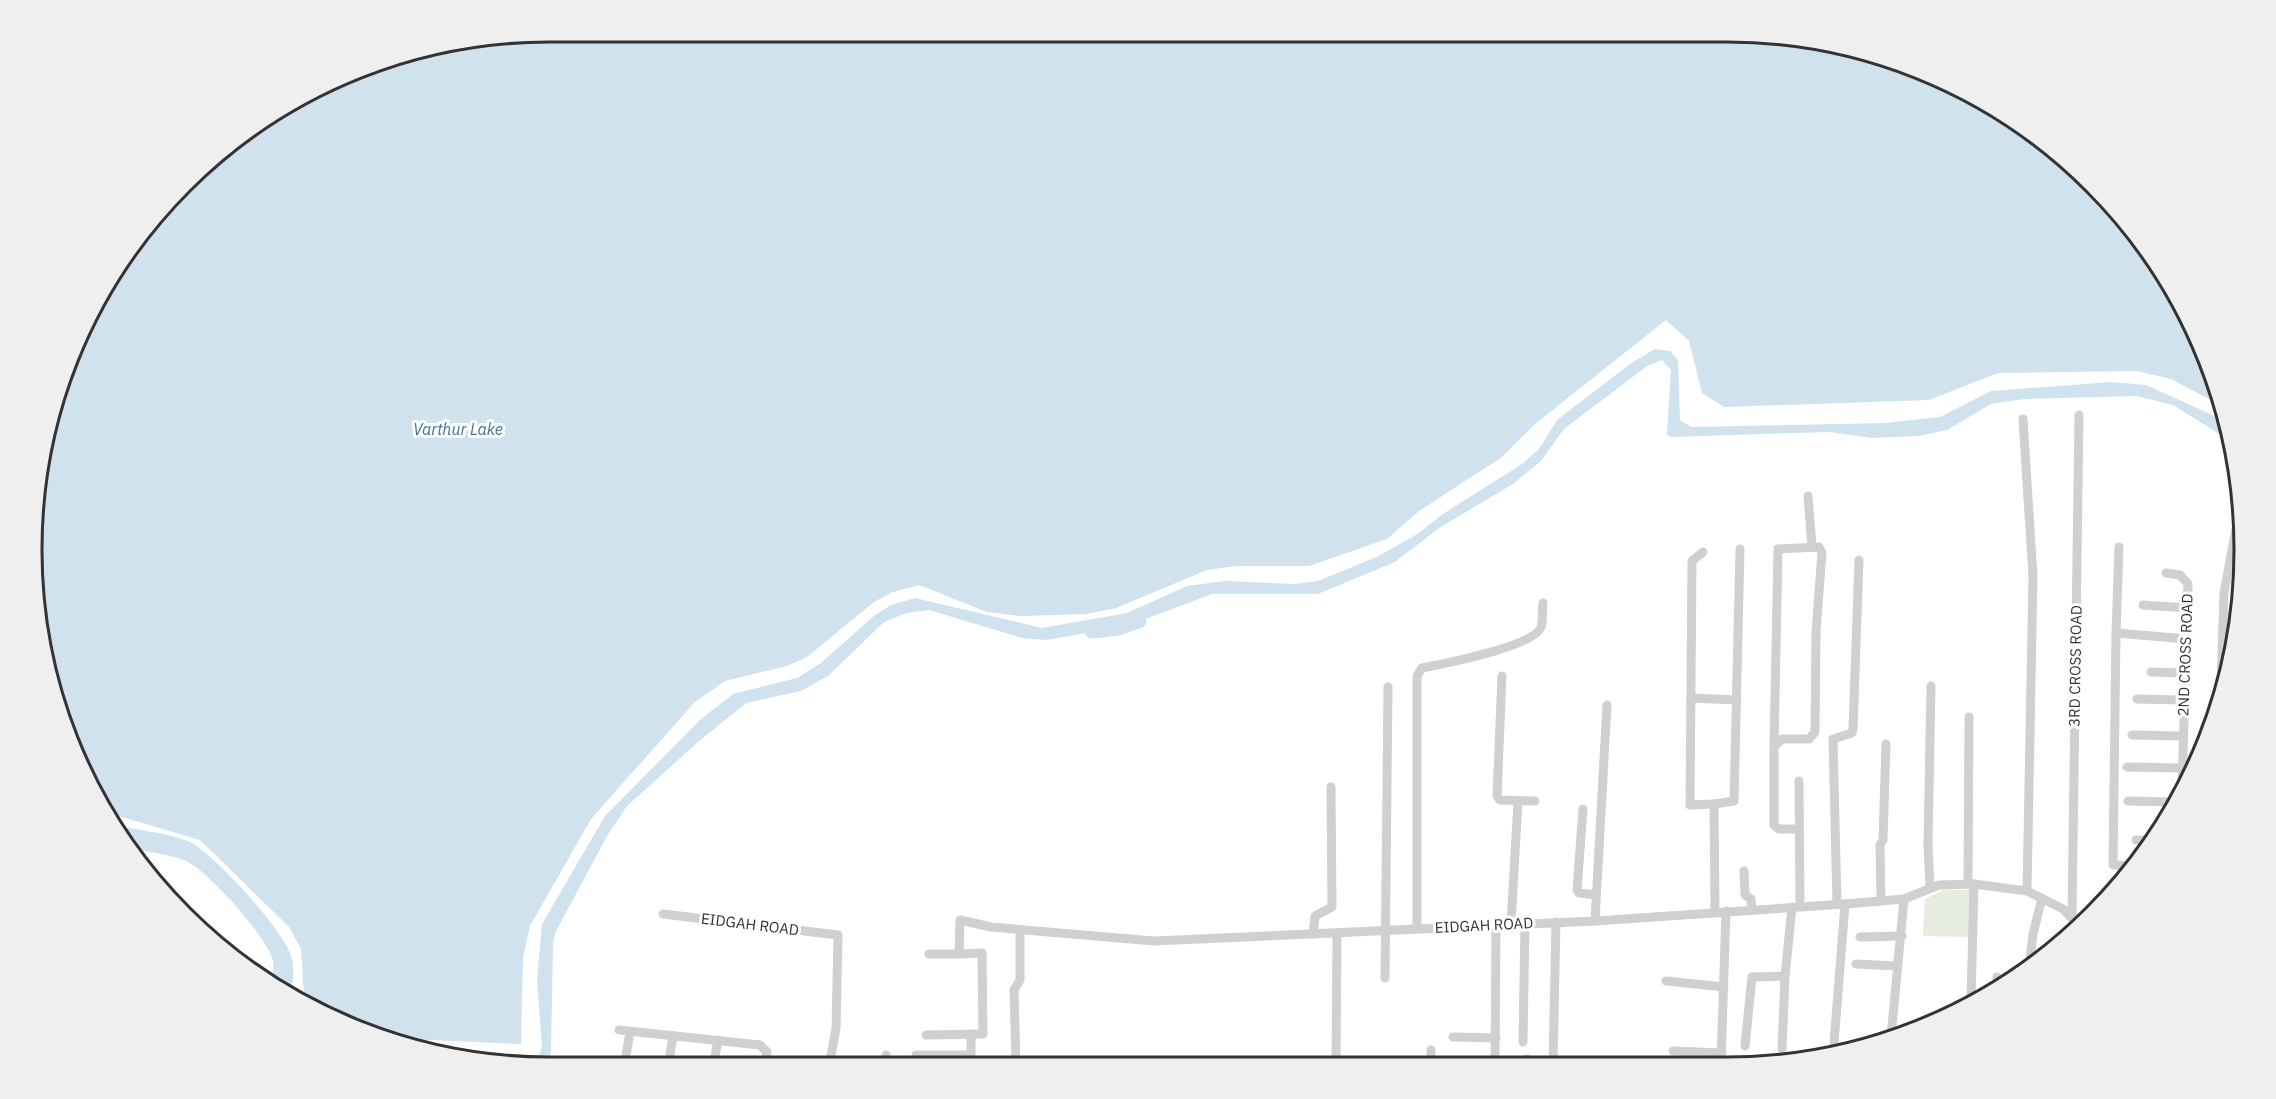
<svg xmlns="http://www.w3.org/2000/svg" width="2276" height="1099" font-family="'IBM Plex Sans',sans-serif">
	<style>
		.green { fill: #e6ecdf }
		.water { fill: #cfe2ee }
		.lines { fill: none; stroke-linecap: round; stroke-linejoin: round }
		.river { stroke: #cfe2ee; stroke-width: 15 }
		.minor { stroke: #d0d0d0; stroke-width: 9 }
		.labels { text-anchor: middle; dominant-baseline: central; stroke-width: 6; stroke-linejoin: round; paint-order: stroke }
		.street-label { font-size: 15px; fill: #333; stroke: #fff }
		.water-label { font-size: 16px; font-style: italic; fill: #3f7597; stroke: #fff }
		.rim { fill: none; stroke: #333; stroke-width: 3 }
	</style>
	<rect width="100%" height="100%" fill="#fff"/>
	<path class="green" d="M1943,890H1972L1971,937L1923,936L1925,899Z"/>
	<g class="water">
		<path d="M550,32H1727L1828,42L1925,71L2015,119L2093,183L2157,262L2205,352L2222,406L2171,379L2137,371L1998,373L1929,400L1724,407L1702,393L1689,341L1666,320L1535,424L1502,457L1419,511L1387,539L1309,566H1236L1207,570L1116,608L1087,614L1021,616L987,612L919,585L893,592L874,602L807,657L787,666L725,681L695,702L591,819L530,926L523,957L521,1044L384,1038L351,1028L304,998L301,949L289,927L200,840L105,812L85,779L36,617L42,448L71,351L119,262L234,139L383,59Z"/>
		<path d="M1655,349L1670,351L1678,360L1680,420L1691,427L1886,423L1940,417L1991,391L2111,382L2146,385L2226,421L2232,442L2173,405L2137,396L2025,399L1991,404L1947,430L1919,436L1872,438L1829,432L1671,437L1667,435L1671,370L1662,360L1647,366L1564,429L1541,461L1513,484L1439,528L1395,562L1318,594H1212L1127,626L1046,640L1022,638L929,610L907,613L884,622L828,676L801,691L746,703L698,742L627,806L607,836L555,933L553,944L551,1051L548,1067L478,1060L531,1062L538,1058L542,1046L537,980L542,924L605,816L701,719L733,694L797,678L821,663L875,615L891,605L915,598L1042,628L1127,613L1187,586L1225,581L1295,584L1318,581L1377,557L1419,533L1443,514L1522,464L1539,449L1557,420L1630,364Z"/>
		<path d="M113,825C136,830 170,833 190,842C214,854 287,933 292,959C295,968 292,981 292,991L272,979C273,973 274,966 273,961C269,939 207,870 186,861C168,854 146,852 128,847Z"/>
	</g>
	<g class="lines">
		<path class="river" d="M1092,631L1118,628L1139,621"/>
		<g class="minor">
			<path d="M2023,419L2033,576L2027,891"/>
			<path d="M1808,496L1812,547"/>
			<path d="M1703,552L1692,561L1690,805L1714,804"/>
			<path d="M2166,573L2180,575L2188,584L2182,788"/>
			<path d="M2143,605L2188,608"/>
			<path d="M2116,633L2119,547"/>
			<path d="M2151,672L2185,673"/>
			<path d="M1502,676L1497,796L1500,800L1535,801"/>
			<path d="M2223,688V683H2221L2224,593L2240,507"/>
			<path d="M1691,698L1737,700"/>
			<path d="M2137,699L2182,700"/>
			<path d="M2132,735L2181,736"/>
			<path d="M1774,747L1778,549L1819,547L1822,553L1816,631L1815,732L1809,739H1782L1774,747V825L1779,829H1797"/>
			<path d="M2127,767L2182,768"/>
			<path d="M1799,781L1800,906"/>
			<path d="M2128,801L2174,802"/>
			<path d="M1583,809L1577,890L1579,893L1596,895"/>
			<path d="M2136,840H2152"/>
			<path d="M2137,866L2113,865L2116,633L2187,639"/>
			<path d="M1744,871L1745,895L1751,899L1752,909"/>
			<path d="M1968,884L1969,717"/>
			<path d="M1930,888L1928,845L1931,686"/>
			<path d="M1881,901L1880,845L1883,840L1886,744"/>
			<path d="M1837,904L1833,739L1852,733L1853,729L1859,560"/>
			<path d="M1715,912L1714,804L1734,801L1740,549"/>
			<path d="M663,914L838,935L836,1029L829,1066"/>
			<path d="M2072,917L2079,415"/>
			<path d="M1595,921L1607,705"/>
			<path d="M1511,924L1518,801"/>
			<path d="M1417,928V676L1422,668C1443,664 1535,646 1541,627C1543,620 1542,610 1543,603"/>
			<path d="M1313,934L1315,916L1332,907L1331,787"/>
			<path d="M1860,937L1902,936"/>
			<path d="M929,954H959"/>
			<path d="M1856,964L1897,966"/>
			<path d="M2029,968L2033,934L2042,898"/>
			<path d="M1997,977V986"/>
			<path d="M1385,978L1388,687"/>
			<path d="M1666,981L1724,987"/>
			<path d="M1971,1001L1974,884"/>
			<path d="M619,1030L760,1045L767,1052L764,1067"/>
			<path d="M971,1034V1066"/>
			<path d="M926,1035L983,1034L982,953L959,954L960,920L991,927L1154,941L1595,921L1845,904L1904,899L1939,885L1974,884L2027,891L2063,909L2078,925"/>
			<path d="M1453,1037L1496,1038"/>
			<path d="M1891,1037L1904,899"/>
			<path d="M1523,1042L1525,923"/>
			<path d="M1834,1043L1845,904"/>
			<path d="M1745,1046L1752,977L1785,976"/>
			<path d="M1782,1050L1785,976L1792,907"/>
			<path d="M1673,1051L1722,1053"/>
			<path d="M916,1055H971"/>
			<path d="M1603,1063L1615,1064"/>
			<path d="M1721,1063L1726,911"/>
			<path d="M1431,1064V1050"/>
			<path d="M1495,1064L1496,925"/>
			<path d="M1527,1064V1059"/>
			<path d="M1553,1064L1556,922"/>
			<path d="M1336,1065L1337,933"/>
			<path d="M885,1066L886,1055"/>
			<path d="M1016,1066L1014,990L1020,980V930"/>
			<path d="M624,1067L630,1032"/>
			<path d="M668,1067L673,1036"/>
			<path d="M713,1067L718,1040"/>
		</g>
	</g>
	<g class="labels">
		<g class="street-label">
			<text transform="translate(2185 655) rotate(-88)">2ND CROSS ROAD</text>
			<text transform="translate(2075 666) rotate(-89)">3RD CROSS ROAD</text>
			<text transform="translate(750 924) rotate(7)">EIDGAH ROAD</text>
			<text transform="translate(1484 925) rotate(-3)">EIDGAH ROAD</text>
		</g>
		<g class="water-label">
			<text x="458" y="429">Varthur Lake</text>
		</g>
	</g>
	<path d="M0 0H2276V1099H0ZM549 42H1727A507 507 0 0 1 2234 549V550A507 507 0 0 1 1727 1057H549A507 507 0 0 1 42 550V549A507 507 0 0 1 549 42Z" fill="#efefef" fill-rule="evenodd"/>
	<path class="rim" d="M549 42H1727A507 507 0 0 1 2234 549V550A507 507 0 0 1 1727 1057H549A507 507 0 0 1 42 550V549A507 507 0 0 1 549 42Z"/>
</svg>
